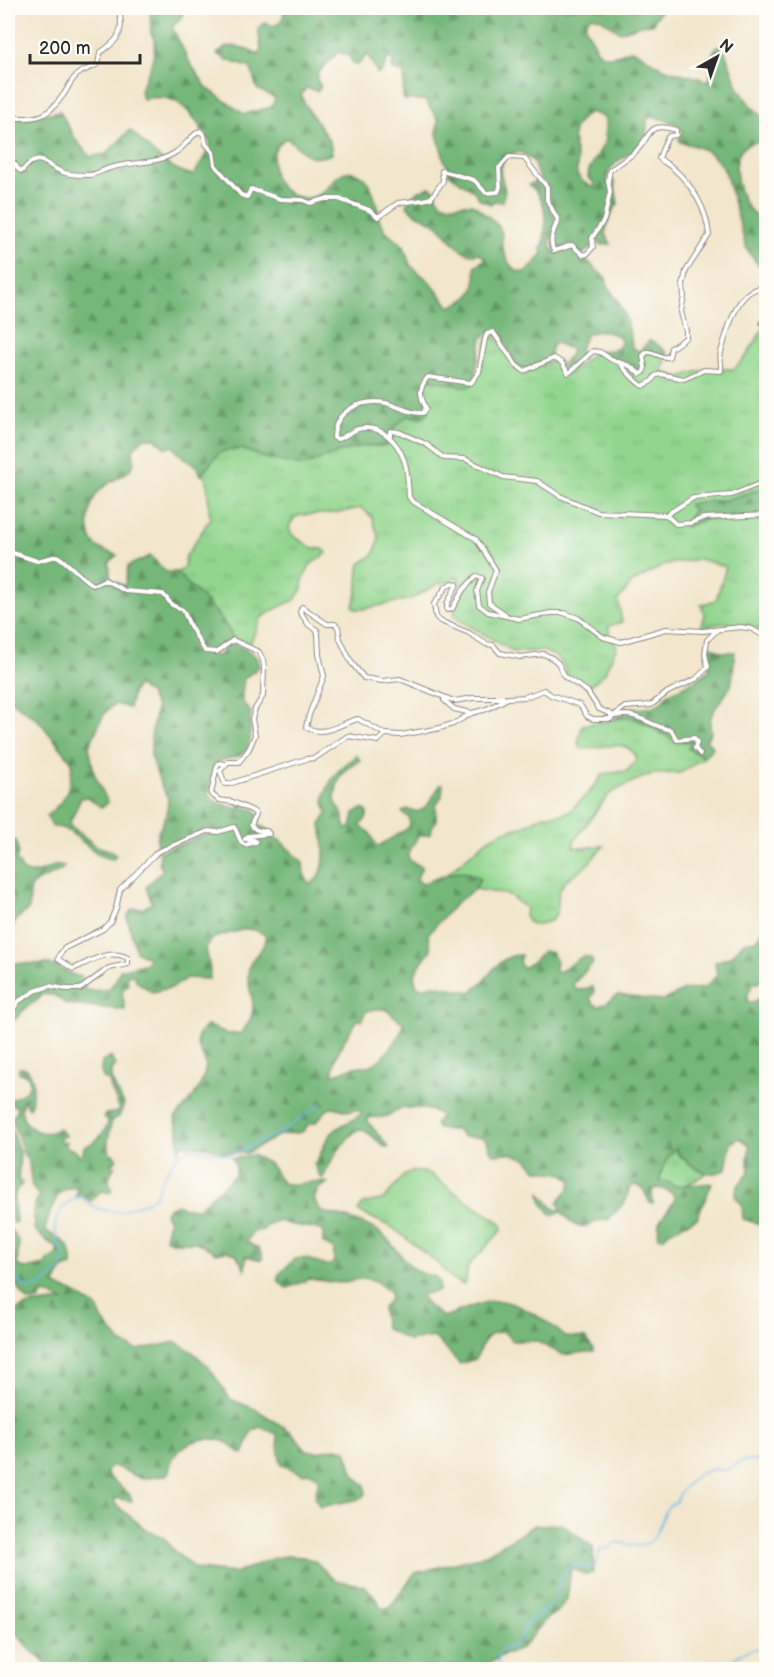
<svg xmlns="http://www.w3.org/2000/svg" width="774" height="1677" font-family="'Balsamiq Sans',sans-serif">
	<style>
		.grass { fill: url(#grass-tufts); stroke: #5e805c; stroke-width: 1.5 }
		.forest { fill: url(#forest-firs); stroke: #507152; stroke-width: 1.5; fill-rule: evenodd }
		.lines { fill: none; stroke-linecap: round; stroke-linejoin: round }
		.stream { stroke: #6ebae8; stroke-width: 1.5 }
		.street-casing { stroke: #8e887c; stroke-width: 6 }
		.street { stroke: #fff; stroke-width: 4 }
	</style>
	<defs>
		<pattern id="grass-tufts" width="24" height="20" patternUnits="userSpaceOnUse" patternTransform="scale(1.5)"><rect width="24" height="20" fill="#92d68e"/><path d="M3 7l-1-3M5 7V3M7 7l1-3M15 17l-1-3M17 17v-4M19 17l1-3" fill="none" stroke="#7eb87b"/></pattern>
		<pattern id="forest-firs" width="22" height="20" patternUnits="userSpaceOnUse" patternTransform="scale(1.5)"><rect width="22" height="20" fill="#75b779"/><path d="M5 1l3.5 6h-7zM16 11l3.5 6h-7z" fill="#609563"/></pattern>
	</defs>
	<rect width="100%" height="100%" fill="#fdfcf7"/>
	<filter id="ink" filterUnits="userSpaceOnUse"><feTurbulence type="fractalNoise" baseFrequency=".0167" numOctaves="2"/><feDisplacementMap in="SourceGraphic" scale="12" xChannelSelector="R" yChannelSelector="G"/><feConvolveMatrix kernelMatrix="1 2 1 2 8 2 1 2 1" color-interpolation-filters="sRGB"/></filter>
	<filter id="wash" filterUnits="userSpaceOnUse"><feTurbulence type="fractalNoise" baseFrequency=".008" numOctaves="4" result="noise"/><feDisplacementMap in="SourceGraphic" scale="24" xChannelSelector="R" yChannelSelector="G"/><feGaussianBlur stdDeviation="1.35" result="paint"/><feColorMatrix in="noise" values="0 0 0 0 0 0 0 0 0 0 0 0 0 0 0 0 0 1.4 0 .05"/><feComposite in="paint" operator="in"/></filter>
	<g filter="url(#wash)">
		<rect width="100%" height="100%" fill="#f2e6cc"/>
		<g class="grass">
			<path d="M766,324V487L726,500L692,503L689,505L694,508L685,527L708,519L766,518V634L752,626L723,623L701,628L705,615L701,605L716,600L726,567L699,559L664,565L633,582L618,600L622,622L609,626V634L617,646L604,674L588,687L566,675L564,666L555,656L543,651L514,652L459,620L454,615L458,592L461,586L457,576L449,583H440L411,599L363,609H355L353,605C360,592 357,579 360,564L374,554L379,539L372,517L361,508L337,513L301,515L294,518L289,527L292,535L312,548L323,549L327,553L310,565L303,580L302,589L295,600L275,609L261,618L250,644L233,638L220,617L176,572L180,571L184,567L186,556L210,519L207,482L204,476L201,475L219,453L224,451L241,449L269,459L340,452L363,446H385L390,443L394,428L407,416L417,417L428,413L423,387L428,379L466,387L481,370L487,339L491,335L494,336L523,372C535,369 546,361 557,360L562,364L565,373L569,374L593,353L600,352L614,359L627,361L642,358L647,350L664,355L667,353L663,372L680,377L705,369H734L747,355Z"/>
			<path d="M631,717L655,728L662,734L691,741L688,749L704,757L680,773L652,774L632,782L609,794L574,841V847C583,850 595,845 604,846L586,866L565,881L559,892L556,914L551,921L535,925L529,923L525,916L526,908L509,895L475,889L480,879C469,870 459,871 446,875L488,839L505,831L522,827L544,815L562,814L570,811L592,789L603,774L627,771L634,763L636,756C624,736 600,750 582,749L578,744L582,725Z"/>
			<path d="M678,1147L677,1153L688,1163L706,1173C696,1180 687,1187 674,1186C669,1185 666,1182 660,1182C660,1169 668,1154 678,1147Z"/>
			<path d="M413,1171L429,1173L468,1202L501,1223L502,1230L468,1266L466,1281L463,1285L449,1276L437,1263L393,1228L358,1211L363,1204L384,1199L403,1176Z"/>
		</g>
		<g class="forest">
			<path d="M150,8H184L181,19L172,27L190,63L207,88L244,114L272,107L275,98L257,89L251,68L227,60L217,54C228,40 246,48 258,55L261,50L258,28L265,23L274,26C283,22 283,17 285,8H662L652,24L640,25L620,32L600,18L591,16C580,25 588,32 594,42C596,45 595,49 598,51C606,61 621,54 630,50C643,52 648,61 659,66C674,74 691,74 706,81L710,79C711,67 709,48 722,44L739,89L750,105L766,119V142C762,142 757,142 752,143C727,150 737,190 746,205C751,213 759,219 766,225V274L752,257L746,247L725,171C713,151 702,147 680,142L679,138L683,132C678,122 657,116 647,118C647,123 647,129 646,133C641,157 605,157 607,183L614,181L618,204C610,213 608,222 605,234L611,244L603,245L595,241L593,246L583,254L572,244L554,249L553,237L560,221L550,203L548,187L538,176L533,161L520,152L511,154L504,159L500,171L505,190L502,202L493,201L491,204L480,200L475,192L448,173L449,167L445,163L437,134L438,119L425,100H404C401,91 406,82 404,74L392,69L393,60L389,57L383,71L378,74L367,54L360,63L354,65L348,55L338,52L318,73L317,79L321,87L317,91L306,88L301,95C306,113 333,136 332,154C309,163 305,153 288,139H284C279,144 275,147 274,153C268,178 282,197 307,198C329,198 335,167 353,172C372,177 375,198 379,214L378,217L386,231L404,246L410,265L430,282L450,307C474,297 477,291 475,266L486,259L479,253C462,259 450,236 438,226C429,217 416,218 407,205C410,193 419,191 430,187L436,191C440,216 460,199 474,205C479,208 484,214 489,217C493,221 499,224 501,231C503,235 501,240 502,244C504,255 513,278 527,271C533,267 538,259 543,253L540,248L543,246C547,228 549,198 529,185L537,180L545,188V197L556,221C553,232 545,244 555,253L562,248H574C586,258 594,269 606,278C607,289 615,296 620,305C627,319 631,332 632,348L640,351L649,341L654,342L667,353L664,355L647,350L642,358L644,368L640,371C626,361 615,359 600,351L617,349L621,344L620,337C609,331 598,329 587,334L579,349L583,356L568,372L564,363L572,350L556,343L551,347L550,358L528,369L518,367C514,356 501,338 492,330L482,338L475,375L477,377L472,385L467,387L428,379L423,387L428,413L423,417L407,416L394,428L390,443L385,446H363L340,452L303,466L269,459L241,449L224,451L219,453L201,475L197,467L178,453L173,446L166,448L155,438H144L133,449C133,455 136,461 132,467C124,478 110,480 101,489C88,500 82,538 99,548C104,551 111,553 117,555L109,563L111,580L125,586L128,566L150,556L166,572H176C195,592 221,612 233,638L218,648L209,651L198,643L204,654L218,656L229,644L232,643L250,652L258,659L259,667L244,679C242,694 239,702 251,712C248,724 254,739 246,750C239,762 219,755 213,767C210,775 211,787 209,796L219,803L241,810L238,803L249,809H254L258,814L256,824L268,829L272,839H278L303,862L304,874L309,883L311,884C331,871 323,842 321,823L327,814C327,809 324,805 324,801C326,780 342,767 356,755L360,760C341,771 336,779 335,801L342,813L346,829L351,828L354,813L362,809L367,811V817L360,826L370,833L377,847L407,829L410,825L409,818L402,812L407,809C426,819 432,796 441,784H443L442,796L436,805V820L432,827L431,834L418,836L408,854L409,860L422,867L417,878L418,881L423,884C442,876 462,865 480,879L475,889L457,902L428,934L431,949C425,960 409,973 417,986L422,988L434,985L471,992C488,982 497,954 521,955L519,963L523,968L533,962L543,951L552,953L556,960L555,969L559,972L583,956L591,958L593,963L573,984L575,989L580,990L593,987L594,993L590,998C597,1014 608,1001 618,995L663,1001L684,990L705,988L717,975L715,962L732,956L744,942L756,940L760,936L766,923V980L753,984L748,994L747,1001L752,1003L762,997L766,998V1224L763,1225L743,1219L742,1204L735,1196L737,1187L749,1172C749,1169 748,1166 748,1162C747,1148 757,1147 739,1138L731,1143L726,1169C708,1181 690,1165 677,1152V1148C668,1154 660,1170 660,1182H667L674,1186L712,1183L697,1218L669,1232L663,1238L658,1237L659,1222L675,1200C673,1190 662,1187 653,1189L652,1192L653,1203H650L642,1187L634,1185L629,1189L626,1201L608,1220C597,1218 587,1231 575,1225C569,1222 567,1215 561,1212L552,1215L542,1203L540,1193L554,1209L560,1210L561,1208L558,1203C562,1193 571,1192 571,1180L564,1174L537,1170L527,1159L509,1153L494,1154L491,1152L487,1141L482,1137H463L456,1130L438,1129L435,1124L441,1116C433,1108 406,1105 395,1111C392,1112 390,1115 387,1116C381,1119 374,1116 368,1118V1122L387,1145L388,1148C377,1144 372,1131 359,1129C342,1141 332,1159 323,1178L320,1177L314,1164C321,1156 322,1147 328,1138C336,1126 349,1123 360,1115L361,1113L359,1110L348,1111L333,1107L327,1110L315,1123L309,1124L302,1132L279,1135L247,1153L223,1152L206,1147L182,1145L179,1151L178,1129L175,1118C187,1105 202,1089 205,1071C209,1051 183,1046 207,1025L227,1034L241,1033C267,1004 241,989 250,964C254,955 264,949 266,940V936C249,921 232,935 213,938L206,948L210,970L209,979L186,978L174,987L152,992L136,981L135,977L130,974L127,976L128,984L122,991L125,1010L66,1004L54,995L42,994C38,1003 34,1001 27,1007C20,1013 15,1021 8,1026V963L50,964L74,975L82,977L85,990C106,992 113,991 120,970L147,963L148,958L136,951L127,917L132,909L144,908L152,903L146,887L163,870L159,864L160,852C178,843 198,841 216,828L205,829L196,835L163,846L155,852L158,833L167,813L168,798L160,783L151,756V737L156,708L149,694L138,685L133,691L129,708L116,704C99,712 98,732 89,746L94,773L108,803L101,807L87,797L81,798L70,822V825L96,846L112,851L116,855L113,859C89,856 74,825 53,827L46,816C67,801 71,786 72,762L39,721L8,698V114C24,121 43,114 60,111L75,139L90,157L106,154L130,130C150,149 165,169 194,175L211,145L205,133L201,131V126C182,104 174,93 143,99L140,90L151,66L154,53L155,41L151,33ZM590,112L604,117C607,125 604,132 606,140L589,170L588,177L595,184L593,188L583,182L577,175C576,170 578,165 577,160C572,138 568,126 590,112ZM375,1009H385L403,1023C403,1036 382,1062 369,1066C366,1067 363,1065 360,1066C350,1067 342,1073 333,1074C334,1052 347,1037 358,1019L362,1021L365,1012Z"/>
			<path d="M766,487V518L708,519L684,527L694,509L690,508L689,504L692,503L726,500Z"/>
			<path d="M708,644L721,652H735C733,661 734,678 731,685C723,703 706,710 711,732L706,740L713,747L704,757L688,749L691,741C666,747 652,718 629,717C624,716 619,718 614,719L626,708C636,708 649,710 659,704C663,702 664,697 668,694C684,685 694,683 709,670Z"/>
			<path d="M8,836L16,841L18,851L16,861C19,863 20,866 22,869C34,882 52,861 65,866C56,877 35,877 31,888C29,894 30,903 29,909L17,919L8,934V914L13,900V895L8,896Z"/>
			<path d="M111,1057L113,1062L116,1065L114,1068H111V1079L124,1104L119,1117L112,1120L108,1140L110,1155L113,1154L117,1159L112,1164L115,1166C109,1175 107,1180 112,1189L110,1193L101,1191L91,1201L81,1195L76,1196L78,1187C71,1188 64,1188 59,1194C55,1199 45,1225 45,1231C62,1240 74,1244 72,1266L63,1269L55,1283L57,1287L73,1292L97,1308L103,1321L123,1344L137,1350L176,1342L193,1352L208,1366L230,1399L257,1410L290,1431L306,1450L317,1452L335,1448L346,1450L354,1475L365,1485L366,1494L360,1499L320,1507L315,1498L319,1479L309,1472L303,1474L282,1465L279,1454L277,1434L260,1427L252,1431L243,1454C236,1452 234,1446 228,1443C203,1432 171,1445 169,1473C162,1477 146,1479 138,1477C128,1474 121,1466 110,1466L107,1470V1475L130,1495L132,1501L115,1498V1504L148,1531L163,1537L174,1551L196,1569L235,1573L274,1558L287,1556L303,1557L315,1561L334,1580L365,1586L376,1598L382,1609L390,1607L415,1573L483,1556L535,1525L562,1524L593,1547V1573L586,1575L571,1568L567,1599L558,1611L547,1618L521,1649L501,1656L480,1670H48C45,1659 36,1656 29,1648C21,1640 18,1632 8,1628V1314L29,1305L63,1301L45,1293L40,1296V1300L28,1301L15,1284L8,1280V1226L19,1242L17,1265L26,1269L45,1265L48,1260L57,1254V1248L43,1238L34,1229C36,1222 34,1221 33,1215C32,1208 36,1202 39,1196L32,1187L29,1162L24,1155L12,1118L17,1111L16,1106L12,1104L8,1107V1101C17,1096 25,1095 30,1084L28,1076L19,1073V1068H26C34,1077 34,1082 32,1092C31,1099 33,1102 29,1108L25,1104L26,1098C11,1111 35,1145 58,1128L66,1136L60,1138L61,1143L67,1142L66,1147L77,1151L79,1156L83,1153L84,1146C95,1144 106,1133 108,1121L104,1117L105,1114L115,1113L118,1111C118,1099 111,1092 109,1081L104,1079L101,1072L102,1062Z"/>
			<path d="M8,1125H10L20,1154L18,1179L22,1184L16,1190L14,1200L16,1222L13,1223L8,1207Z"/>
			<path d="M253,1155L270,1164L282,1183C299,1188 310,1178 328,1183L318,1189L314,1200L322,1212C340,1215 359,1221 376,1230C398,1243 405,1274 434,1276L439,1282V1291L421,1295L428,1306L443,1317C459,1312 479,1302 494,1301C514,1299 551,1323 565,1337L586,1338L594,1351L563,1355L536,1341H513L504,1332C487,1331 481,1344 476,1359L460,1364L434,1337L409,1341L385,1328L382,1310L390,1299V1292L374,1280L364,1278L339,1283L309,1279L288,1288L285,1287L278,1280V1275L295,1259C311,1255 318,1267 331,1265L334,1261V1249L323,1243V1231C309,1225 294,1228 280,1221L270,1223L263,1230L252,1232L247,1242L259,1249L263,1257L261,1260L246,1256L245,1270L236,1254L226,1251L217,1253L196,1242H174L165,1238L169,1221L165,1213L168,1208L177,1204L185,1208H198L235,1175L236,1166L232,1158Z"/>
		</g>
		<g class="lines">
			<g class="stream">
				<path d="M8,1275L30,1289C48,1283 59,1276 65,1257C62,1250 58,1242 56,1234C52,1218 65,1200 80,1197L98,1209L112,1212L122,1211L147,1202L156,1195L161,1181L178,1155L191,1149L230,1155L285,1130L321,1103"/>
				<path d="M758,1461L759,1451L766,1442"/>
				<path d="M8,1668V1670"/>
				<path d="M498,1670V1657L503,1649C507,1647 513,1646 516,1644C523,1639 522,1629 527,1623C535,1615 546,1612 553,1602C565,1585 550,1577 576,1564L586,1567L595,1566L600,1550L609,1548L615,1542L636,1546L649,1543L654,1538L668,1506L676,1502L681,1491L691,1480L699,1474L714,1469L724,1471C743,1460 744,1459 766,1462"/>
				<path d="M724,1670C731,1659 746,1648 759,1649L766,1643"/>
			</g>
		</g>
	</g>
	<g filter="url(#ink)">
		<g class="lines">
			<g class="street-casing">
				<g id="street">
					<path d="M8,118C37,118 45,121 64,94C68,88 71,80 77,75C83,70 91,68 98,64L100,53C112,44 121,39 121,22C120,17 119,13 121,8"/>
					<path d="M8,155L19,170L22,171C40,149 45,167 65,173C72,175 81,175 88,175C96,175 102,170 110,168C131,161 158,165 176,152C186,146 190,136 200,131L204,135L206,144L213,152L215,165L241,195L247,197L251,189L280,199L303,200L310,203L325,199H339L369,210L378,217L398,203L423,200L431,198L443,181L442,171L474,180L486,193L498,192L500,187L499,168L509,157L524,158L547,187V200L558,220C554,230 548,241 554,251L572,245L583,255L587,254L593,247L592,238L604,220L610,192L608,180L610,170C618,164 627,159 634,153C652,138 645,120 676,130V135L669,136C664,142 662,151 659,158C664,163 670,165 674,169C693,186 707,210 709,235L686,271L683,285L684,296L681,312L686,331V337L683,340L671,348L669,357C660,359 655,351 647,352L643,356L645,368L643,373L640,374L630,366L612,360L600,352L593,351L570,372L568,373L562,363L554,358L524,371L516,365L493,332L487,334L485,339L479,372L471,383L428,377C418,388 420,396 426,408L423,413C410,414 398,406 386,403C361,399 334,410 334,438L338,439C345,437 351,431 358,429C380,424 397,440 404,460C408,471 408,485 409,497L412,501L476,539L496,570L488,592L489,603L505,614"/>
					<path d="M762,323L766,317"/>
					<path d="M619,362C622,367 638,384 643,386L652,381L655,376L660,374L684,379L704,370L721,371C722,365 719,358 721,352C728,330 737,285 766,288"/>
					<path d="M390,438V431L399,432L426,444L444,458L465,459L503,477L537,481L560,496L598,512L666,515"/>
					<path d="M766,481L732,495L693,498L666,515L676,524L691,523L703,518L766,515"/>
					<path d="M8,555L13,553L37,561L57,556C70,564 83,580 93,585L105,580L125,591L163,594L172,605L183,610L190,626L205,651L217,652L233,640L259,652L263,660L264,668L263,696L255,709L252,719L255,735L249,749L239,762H228L220,771L225,784H229L306,759L315,758L348,736L378,741L385,734L400,735L436,729L453,724L472,713L487,709L508,698L525,697L544,690L551,695L580,705L587,716L593,719H611V714L599,709L587,691L565,677L558,663L552,658L544,654L520,657L500,653L493,645L486,644L469,633L440,621L436,617L434,604L446,587L452,583L457,584L447,604V610L452,609L463,590L476,576L482,578L477,591L479,605L488,612L519,619L551,613H564L578,618L603,637L621,642L666,629L703,631L741,627L752,629L766,637"/>
					<path d="M444,700L454,709L471,713"/>
					<path d="M615,716C638,711 649,726 671,730L677,740L694,738L697,742L695,748L700,754"/>
					<path d="M612,717L625,707L651,705L668,692L696,679L708,667L705,654L707,640L717,630"/>
					<path d="M385,734L358,719C341,723 324,738 306,727L309,715L324,676L319,655L318,634L317,630L309,625L300,612L302,607L327,624H335L338,627L340,639L351,662L364,678L382,681L400,679L454,701L473,698H504"/>
					<path d="M8,1016L19,1001L35,991L50,986L66,989H80L109,968L128,964V958C110,948 91,961 73,969L58,959L60,954L65,948L103,929L110,922L116,908L120,890L157,852L208,831L218,832L234,827C239,833 238,842 245,845L256,842L254,840L245,839L248,836L269,834L267,831C260,831 255,831 251,825L256,814L253,811L233,802L219,800L211,794L217,766L219,763L225,764"/>
				</g>
			</g>
			<use href="#street" class="street"/>
		</g>
	</g>
	<rect width="774" height="1677" fill="none" stroke="#fdfcf7" stroke-width="30"/>
	<g transform="translate(717 57) rotate(40)" stroke="#fdfcf7" stroke-width="4.5" paint-order="stroke">
	<path d="M0-4.5L10 22L0 15L-10 22Z" fill="#2b2b2b"/>
	<text y="-9" font-size="16" font-weight="bold" text-anchor="middle" fill="#2b2b2b">N</text>
	</g>
	<path d="M30 54v9h110v-9" fill="none" stroke="#2b2b2b" stroke-width="3"/>
	<text x="39" y="54" font-size="18" fill="#2b2b2b" stroke="#fdfcf7" stroke-width="4.5" paint-order="stroke">200 m</text>
</svg>
